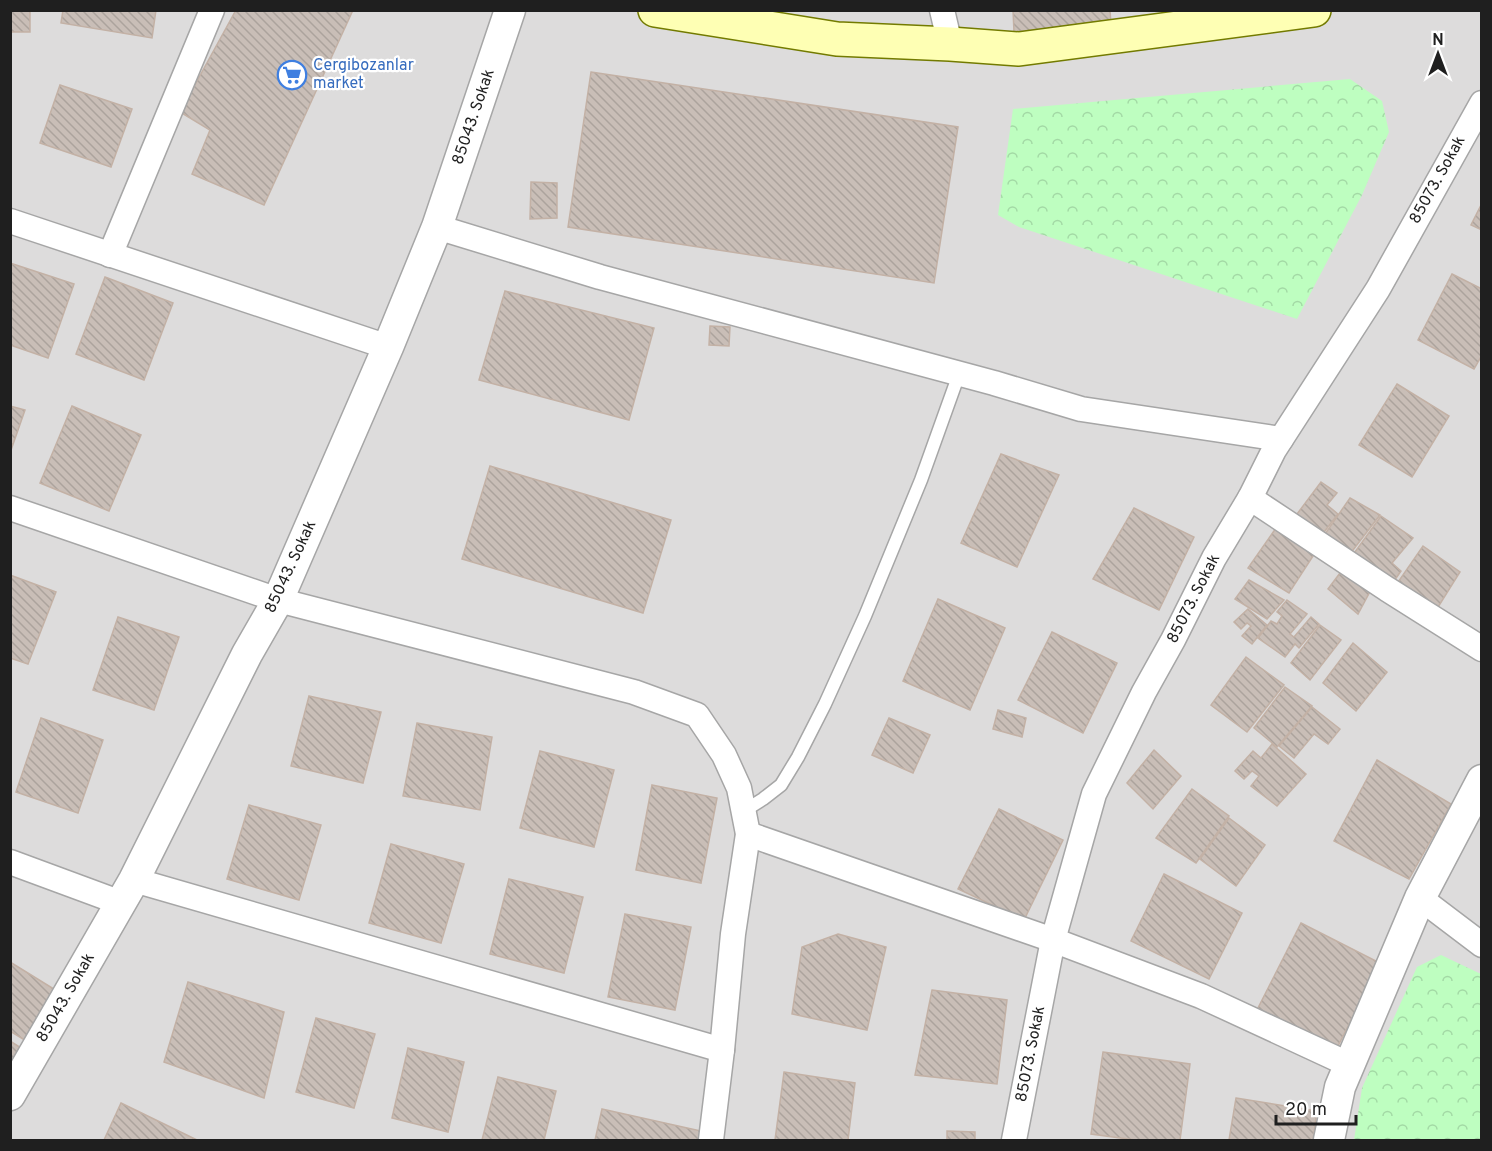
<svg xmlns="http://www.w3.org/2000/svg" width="1492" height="1151" font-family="Overpass,sans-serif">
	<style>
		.residential { fill: #dddcdc }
		.park { fill: url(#park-crowns) }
		.building { fill: url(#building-back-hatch); stroke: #c3b1a5; stroke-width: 1.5 }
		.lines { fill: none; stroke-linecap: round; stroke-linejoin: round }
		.service-casing { stroke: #a6a6a6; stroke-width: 15 }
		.minor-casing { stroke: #a6a6a6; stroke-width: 27 }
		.tertiary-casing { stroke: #a6a6a6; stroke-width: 33 }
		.secondary-casing { stroke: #737b00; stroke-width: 36 }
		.service { stroke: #fff; stroke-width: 12 }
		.minor { stroke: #fff; stroke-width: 24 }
		.tertiary { stroke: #fff; stroke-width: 30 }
		.secondary { stroke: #feffb4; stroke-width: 33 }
		.labels { text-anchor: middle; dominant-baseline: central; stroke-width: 4.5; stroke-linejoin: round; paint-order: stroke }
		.shop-label { font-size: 16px; fill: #366cbe; stroke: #fff; text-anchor: start }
		.street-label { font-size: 16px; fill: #1f1f1f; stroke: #fff }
	</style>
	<defs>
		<pattern id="park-crowns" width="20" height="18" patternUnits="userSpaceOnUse" patternTransform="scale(1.5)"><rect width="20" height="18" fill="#befec0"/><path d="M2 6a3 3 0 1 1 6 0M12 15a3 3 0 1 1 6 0" fill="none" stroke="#a3d9a5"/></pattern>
		<pattern id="building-back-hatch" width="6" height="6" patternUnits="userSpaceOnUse" patternTransform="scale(1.5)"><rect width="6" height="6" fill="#c9beb7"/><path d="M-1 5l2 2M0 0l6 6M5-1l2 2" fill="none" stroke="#aca39d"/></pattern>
	</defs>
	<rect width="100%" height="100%" fill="#f0ece4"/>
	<rect class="residential" x="11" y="11" width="1470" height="1129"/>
	<g class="park">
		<path d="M1350,79L1382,101L1389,132L1362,195L1297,319L1019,227L998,215L1013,109Z"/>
		<path d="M1441,955L1481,974V1140H1354L1362,1088L1417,967Z"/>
	</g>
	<g class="building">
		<rect x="10" y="10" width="20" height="22"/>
		<path d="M63,10H156L152,38L61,23Z"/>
		<path d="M236,10H353L264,205L192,174L210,130L180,112Z"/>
		<path d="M1013,10H1110L1111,25L1014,32Z"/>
		<path d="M591,72L958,127L934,283L568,227Z"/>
		<path d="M60,85L132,109L111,167L40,143Z"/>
		<path d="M531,182L557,183V218L530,219Z"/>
		<path d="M1482,203V230L1471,225Z"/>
		<path d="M10,263L74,284L48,358L10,345Z"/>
		<path d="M1452,274L1482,289V355L1474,369L1418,340Z"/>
		<path d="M105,277L173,303L144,380L76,354Z"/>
		<path d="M505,291L654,328L629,420L479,380Z"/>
		<path d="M710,326L730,327L729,346L709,345Z"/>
		<path d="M1397,384L1449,416L1412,477L1359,445Z"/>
		<path d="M10,406L25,410L10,453Z"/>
		<path d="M72,406L141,435L109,511L40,483Z"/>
		<path d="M1001,454L1059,475L1017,567L961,543Z"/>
		<path d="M490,466L671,520L643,613L462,559Z"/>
		<path d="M1321,482L1337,493L1327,505L1338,514L1321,536L1294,518Z"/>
		<path d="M1350,498L1380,515L1350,554L1325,534Z"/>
		<path d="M1134,508L1194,537L1159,610L1093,579Z"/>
		<path d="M1381,516L1413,538L1392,563L1401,571L1392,584L1352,556Z"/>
		<path d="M1276,528L1315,553L1289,593L1248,568Z"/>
		<path d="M1423,546L1460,572L1435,612L1396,585Z"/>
		<path d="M1346,565L1373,586L1358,614L1328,589Z"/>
		<path d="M10,575L56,592L28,664L10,658Z"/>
		<path d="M1249,580L1284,600L1267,619L1235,599Z"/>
		<path d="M938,599L1005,628L970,710L903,681Z"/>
		<path d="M1287,600L1307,614L1290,634L1294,637L1311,617L1319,624L1299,648L1295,644L1285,657L1258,638L1271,621L1277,624L1282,616L1277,612Z"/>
		<path d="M1248,609L1267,625L1252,644L1242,636L1251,626L1247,623L1241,629L1234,622Z"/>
		<path d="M118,617L179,637L154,710L93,690Z"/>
		<path d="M1320,625L1341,640L1310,680L1291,663Z"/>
		<path d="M1052,632L1117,663L1083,733L1018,700Z"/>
		<path d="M1353,643L1387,672L1356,711L1323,683Z"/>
		<path d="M1246,657L1284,685L1247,732L1211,705Z"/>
		<path d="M1285,687L1312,706L1277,747L1254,728Z"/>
		<path d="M309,696L381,712L363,783L291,766Z"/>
		<path d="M1312,707L1340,729L1328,744L1314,734L1294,758L1279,746Z"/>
		<path d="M998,710L1026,718L1022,737L993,729Z"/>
		<path d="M41,718L103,740L78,813L16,792Z"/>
		<path d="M889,718L930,735L913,773L872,755Z"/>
		<path d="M417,723L492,737L480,810L403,796Z"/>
		<path d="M1272,744L1306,774L1277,806L1251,786L1259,776L1252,771L1244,779L1235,771L1253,751L1261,758Z"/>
		<path d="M1154,750L1181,776L1153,809L1127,783Z"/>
		<path d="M540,751L614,770L594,847L520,828Z"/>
		<path d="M1377,760L1451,804L1409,879L1334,841Z"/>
		<path d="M652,785L717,798L701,883L636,870Z"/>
		<path d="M1192,789L1229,816L1196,863L1156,838Z"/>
		<path d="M249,805L321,825L299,900L227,879Z"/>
		<path d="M999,809L1063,840L1024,920L958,889Z"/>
		<path d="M1229,818L1265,845L1236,886L1200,859Z"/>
		<path d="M391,844L464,864L441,943L369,923Z"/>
		<path d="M1164,874L1242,913L1209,979L1131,941Z"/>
		<path d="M509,879L583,897L564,973L490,954Z"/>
		<path d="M625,914L691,927L675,1010L608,997Z"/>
		<path d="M1301,923L1380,963L1336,1050L1257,1010Z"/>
		<path d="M838,934L886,947L867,1030L792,1014L802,947Z"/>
		<path d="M10,962L62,994L31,1044L10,1031Z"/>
		<path d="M188,982L284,1012L264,1098L164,1062Z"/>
		<path d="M932,990L1007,1000L997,1084L915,1075Z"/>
		<path d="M316,1018L375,1034L354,1108L296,1092Z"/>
		<path d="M10,1041L29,1053L10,1084Z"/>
		<path d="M408,1048L464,1062L448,1132L392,1118Z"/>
		<path d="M1103,1052L1190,1064L1180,1140H1135L1091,1134Z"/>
		<path d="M784,1072L855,1083L848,1140H775Z"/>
		<path d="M498,1077L556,1091L544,1140H482Z"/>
		<path d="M1236,1098L1317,1111L1313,1140H1229Z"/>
		<path d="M121,1103L197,1140H104Z"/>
		<path d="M602,1109L701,1131L699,1140H595Z"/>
		<path d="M947,1131L975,1132V1140H947Z"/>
	</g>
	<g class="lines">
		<g class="service-casing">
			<path id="service" d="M744,811L763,799L781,785L798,757L825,704L865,616L921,480L959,374"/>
		</g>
		<g class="minor-casing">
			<g id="minor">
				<path d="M942,10L950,44"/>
				<path d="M10,221L388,347"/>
				<path d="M437,227L600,277L994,383L1081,409L1281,439"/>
				<path d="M110,255L212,10"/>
				<path d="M1250,498L1387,589L1482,649"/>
				<path d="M10,508L278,600L634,692L697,715L724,755L739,788L748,834L733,934L722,1050L711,1140"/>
				<path d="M748,834L1053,940L1201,996L1350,1065"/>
				<path d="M10,862L121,903"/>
				<path d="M134,880L722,1050"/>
				<path d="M1420,898L1482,945"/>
				<path d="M1014,1140L1053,940L1094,794L1144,692L1173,640L1214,558L1250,498L1274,450L1378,289L1482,103"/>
			</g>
		</g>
		<g class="tertiary-casing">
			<g id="tertiary">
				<path d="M10,1095L134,880L247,654L278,600L388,347L437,227L510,10"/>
				<path d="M1329,1140L1340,1087L1420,898L1482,780"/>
			</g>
		</g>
		<g class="secondary-casing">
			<path id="secondary" d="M655,10L837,39L950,44L1019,49L1314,10"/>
		</g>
		<use href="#service" class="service"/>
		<use href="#minor" class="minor"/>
		<use href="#tertiary" class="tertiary"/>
		<use href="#secondary" class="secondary"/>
	</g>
	<defs>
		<g id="supermarket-ring" transform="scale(1.5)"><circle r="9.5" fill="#fff" stroke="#3f7fe0" stroke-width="1.5"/><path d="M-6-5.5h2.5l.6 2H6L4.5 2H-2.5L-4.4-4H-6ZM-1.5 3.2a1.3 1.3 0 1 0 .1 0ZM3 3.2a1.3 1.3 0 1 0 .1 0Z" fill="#3f7fe0"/></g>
	</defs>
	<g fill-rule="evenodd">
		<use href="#supermarket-ring" x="292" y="75"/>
	</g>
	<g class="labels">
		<g class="shop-label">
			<text x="313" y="66">Cergibozanlar<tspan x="313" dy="18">market</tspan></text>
		</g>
		<g class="street-label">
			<text transform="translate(474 117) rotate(-71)">85043. Sokak</text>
			<text transform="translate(1438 180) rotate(-61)">85073. Sokak</text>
			<text transform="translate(291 567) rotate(-65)">85043. Sokak</text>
			<text transform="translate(1194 599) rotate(-63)">85073. Sokak</text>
			<text transform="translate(66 998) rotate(-60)">85043. Sokak</text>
			<text transform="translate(1031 1054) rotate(-79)">85073. Sokak</text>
		</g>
	</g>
	<rect width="1492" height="1151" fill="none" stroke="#1f1f1f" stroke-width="24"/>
	<g transform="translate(1438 54)" stroke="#ffffff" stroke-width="4.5" paint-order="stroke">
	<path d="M0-4.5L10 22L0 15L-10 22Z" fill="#1f1f1f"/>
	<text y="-9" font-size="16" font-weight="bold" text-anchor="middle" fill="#1f1f1f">N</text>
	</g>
	<path d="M1276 1115v9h80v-9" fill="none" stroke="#1f1f1f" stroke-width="3"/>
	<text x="1285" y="1115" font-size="18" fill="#1f1f1f" stroke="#ffffff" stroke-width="4.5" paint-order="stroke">20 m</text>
</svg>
